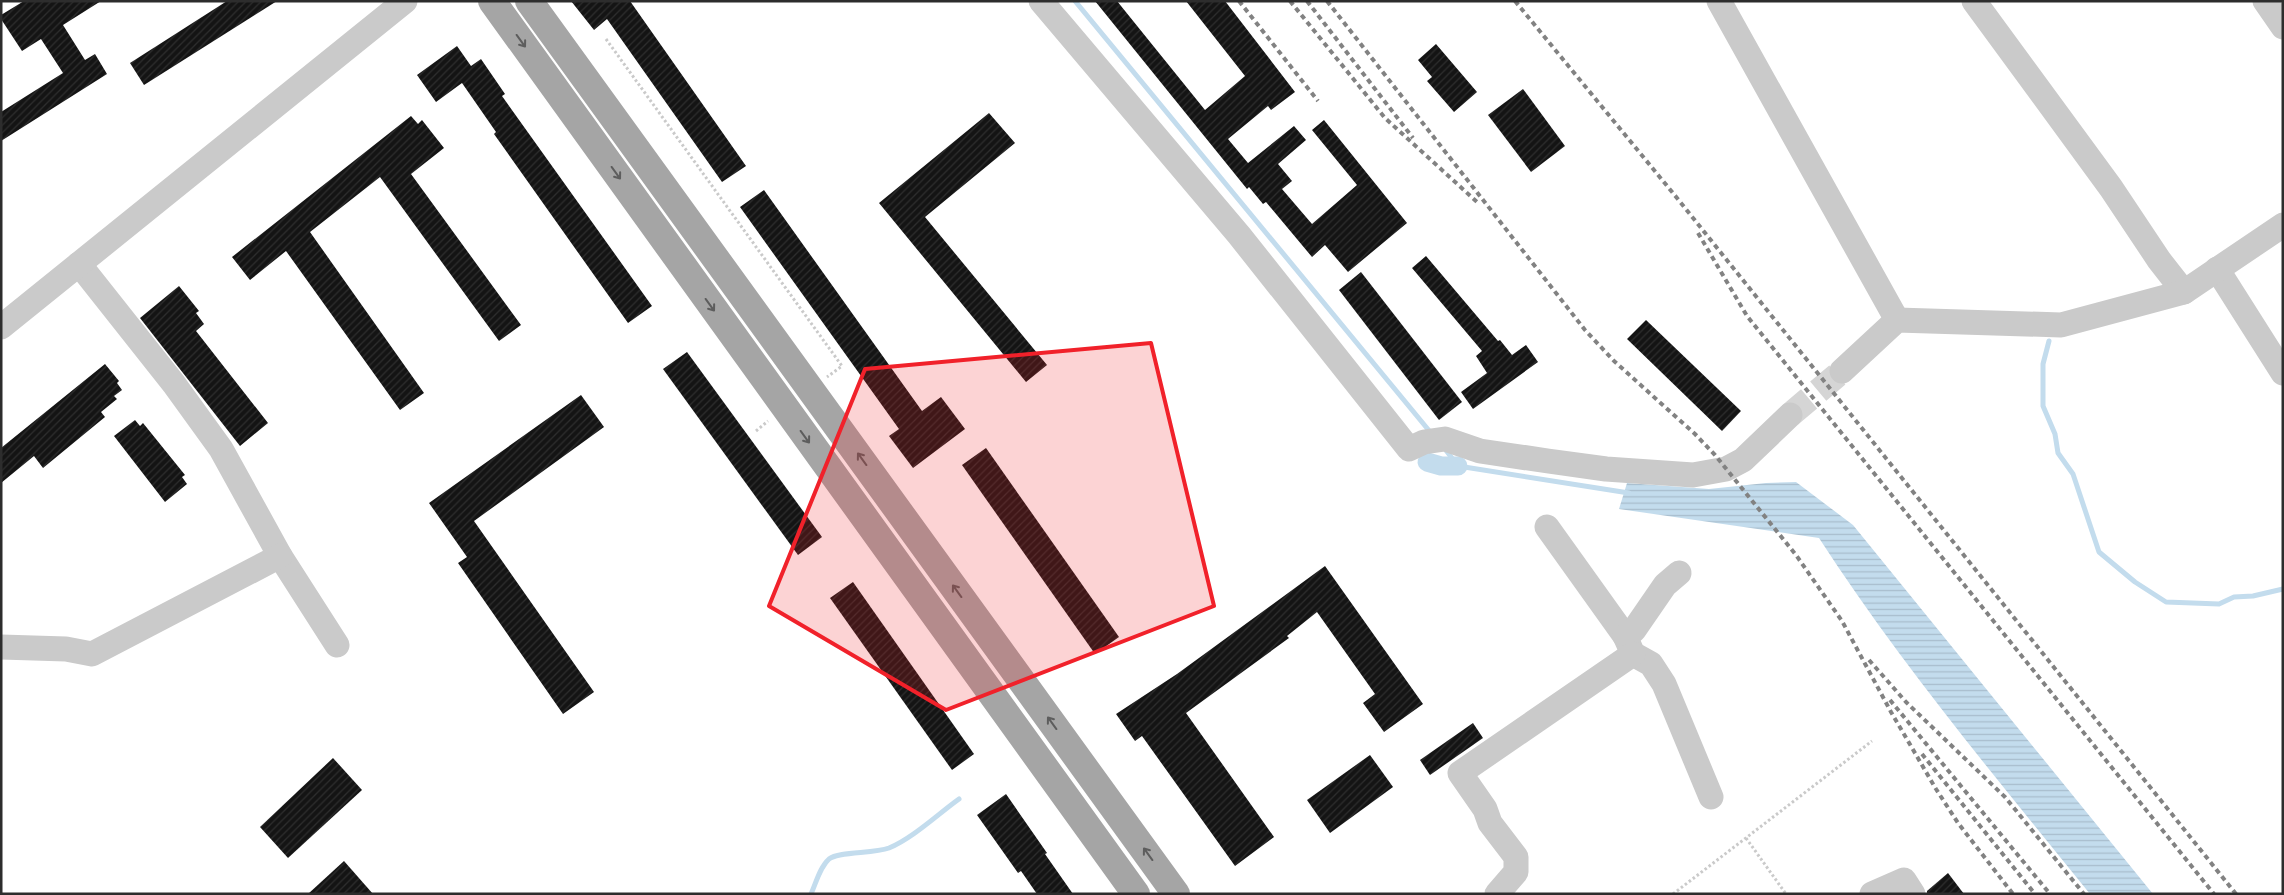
<svg xmlns="http://www.w3.org/2000/svg" width="2284" height="895" font-family="Arial,sans-serif">
	<style>
		.water { fill: url(#water-rules) }
		.lines { fill: none; stroke-linecap: round; stroke-linejoin: round }
		.stream { stroke: #c3dced; stroke-width: 5 }
		.canal { stroke: #c3dced; stroke-width: 19 }
		.building { fill: url(#building-hatch) }
		.minor-tunnel { stroke: #d5d5d5; stroke-width: 25; stroke-dasharray: 25 12; stroke-linecap: butt }
		.path { stroke: #cacaca; stroke-width: 3; stroke-dasharray: 2.5 2.5; stroke-linecap: butt }
		.minor { stroke: #cacaca; stroke-width: 25 }
		.major { stroke: #a5a5a5; stroke-width: 28 }
		.rail { stroke: #828282; stroke-width: 4; stroke-dasharray: 5 4; stroke-linecap: butt }
		.oneway { stroke: #5d5d5d }
		.marked { fill: #f1212a; fill-opacity: 0.2; stroke: #f1212a; stroke-width: 4; stroke-linejoin: round }
	</style>
	<defs>
		<pattern id="water-rules" width="6" height="5" patternUnits="userSpaceOnUse" patternTransform="scale(1.25)"><rect width="6" height="5" fill="#c3dced"/><path d="M0 2.5h6" fill="none" stroke="#a8bdcc"/></pattern>
		<pattern id="building-hatch" width="6" height="6" patternUnits="userSpaceOnUse" patternTransform="scale(1.25)"><rect width="6" height="6" fill="#141414"/><path d="M-1 1l2-2M0 6l6-6M5 7l2-2" fill="none" stroke="#2e2e2e"/></pattern>
	</defs>
	<rect width="100%" height="100%" fill="#fff"/>
	<path class="water" d="M1796,482L1853,525L2153,894H2090C1996,778 1900,663 1819,538L1619,509L1627,483L1709,489L1766,483Z"/>
	<g class="lines">
		<g class="stream">
			<path d="M1075,1L1431,433"/>
			<path d="M2049,341L2043,364V406L2055,434L2058,453L2073,474L2099,552L2135,582L2166,602L2219,604L2234,597L2253,596L2283,589"/>
			<path d="M1445,449L1458,466L1629,493"/>
			<path d="M811,894C816,883 820,867 829,859C839,851 873,854 889,848C913,838 938,814 959,799"/>
		</g>
		<path class="canal" d="M1427,462L1441,466H1458"/>
	</g>
	<g class="building">
		<path d="M24,1H101L63,25L85,60L95,54L107,74L1,141V112L63,73L41,39L22,51L1,19V15Z"/>
		<path d="M227,1H277L144,85L130,63Z"/>
		<path d="M571,1H630L746,166L722,182L607,19L594,30Z"/>
		<path d="M1095,1H1117L1205,110L1245,76L1186,1H1225L1295,92L1271,110L1268,106L1228,139L1248,163L1294,126L1306,140L1278,164L1292,181L1282,189L1312,224L1357,185L1312,130L1324,120L1407,223L1348,272L1325,245L1312,257L1266,202L1263,204L1249,187L1247,189Z"/>
		<path d="M1436,44L1477,92L1454,112L1427,81L1432,77L1418,60Z"/>
		<path d="M457,46L471,66L481,59L505,94L502,96L652,306L628,323L494,134L496,132L462,83L436,102L417,75Z"/>
		<path d="M1523,89L1565,146L1531,172L1488,115Z"/>
		<path d="M989,113L1015,143L925,217L1047,365L1026,382L879,203Z"/>
		<path d="M411,116L418,124L422,120L444,148L411,174L521,325L499,341L380,177L310,232L424,393L400,410L286,251L250,280L232,257Z"/>
		<path d="M764,190L922,411L941,397L965,429L913,468L889,436L899,429L740,207Z"/>
		<path d="M1426,256L1498,341L1500,340L1512,355L1526,345L1538,362L1473,409L1461,392L1487,373L1476,356L1482,351L1412,268Z"/>
		<path d="M1361,272L1462,402L1439,420L1339,290Z"/>
		<path d="M179,286L199,311L196,313L204,324L196,331L268,423L240,446L140,318Z"/>
		<path d="M1646,320L1741,411L1722,431L1627,339Z"/>
		<path d="M687,352L822,537L798,555L663,369Z"/>
		<path d="M105,364L119,381L117,383L122,390L114,396L117,399L101,412L105,417L43,468L34,456L1,483V448Z"/>
		<path d="M581,395L604,427L474,521L594,692L563,714L458,563L467,557L429,503Z"/>
		<path d="M135,420L140,426L143,423L185,475L182,477L187,484L165,502L114,436Z"/>
		<path d="M986,448L1119,637L1095,654L962,465Z"/>
		<path d="M1325,566L1423,704L1384,732L1363,703L1375,694L1317,612L1287,636L1289,638L1186,713L1274,837L1235,866L1142,736L1135,741L1116,714L1177,674Z"/>
		<path d="M853,582L974,754L952,770L830,598Z"/>
		<path d="M1473,723L1483,738L1430,775L1420,760Z"/>
		<path d="M1370,755L1393,787L1330,833L1307,800Z"/>
		<path d="M333,758L362,790L288,858L260,827Z"/>
		<path d="M1006,794L1047,853L1045,854L1073,894H1037L1021,871L1018,873L977,815Z"/>
		<path d="M344,861L373,894H308Z"/>
		<path d="M1948,873L1964,894H1927V891Z"/>
	</g>
	<g class="lines">
		<path class="minor-tunnel" d="M1790,415L1842,371"/>
		<g class="path">
			<path d="M606,39L842,366L827,377"/>
			<path d="M756,431L768,421"/>
			<path d="M1746,838L1786,894"/>
			<path d="M1673,894L1872,741"/>
		</g>
		<g class="minor">
			<path d="M1041,1L1239,235L1409,449L1424,442L1445,439L1480,451L1548,461L1606,469L1693,475L1726,469L1743,460L1790,415"/>
			<path d="M1719,1L1897,320"/>
			<path d="M1974,1L2111,188L2159,260L2184,292"/>
			<path d="M2265,1L2283,27"/>
			<path d="M79,264L174,384L221,449L280,556L337,645"/>
			<path d="M2217,269L2283,373"/>
			<path d="M1,327L405,1"/>
			<path d="M1842,371L1897,320L2061,325L2184,292L2283,225"/>
			<path d="M1547,527L1625,636L1633,654L1651,664L1664,684L1711,797"/>
			<path d="M1625,636L1634,630L1665,585L1679,573"/>
			<path d="M1,647L66,649L92,654L280,556"/>
			<path d="M1497,894L1516,872V857L1490,823L1485,809L1460,773L1633,654"/>
			<path d="M1872,894L1904,880L1913,894"/>
		</g>
		<g class="major">
			<path d="M492,1L1136,894"/>
			<path d="M529,1L1176,894"/>
		</g>
		<g class="rail">
			<path d="M1239,1L1318,101"/>
			<path d="M1290,1L1385,118L1477,202"/>
			<path d="M1307,1L1413,138"/>
			<path d="M1327,1L1585,330L1614,361L1695,434L1715,455L1796,555L1842,621L1891,712L1936,789L1958,823L2013,894"/>
			<path d="M1515,1L1677,198L2236,894"/>
			<path d="M1698,233L1747,316L2214,894"/>
			<path d="M1869,660L1906,702L2005,797L2084,894"/>
			<path d="M1890,700L2050,894"/>
			<path d="M1922,754L2035,894"/>
		</g>
	</g>
	<defs><path id="oneway-shaft" d="M-6 0H5M1.5-3L5.5 0L1.5 3" fill="none" stroke-width="1.6" stroke-linecap="round" stroke-linejoin="round" transform="scale(1.25)"/></defs>
	<g class="oneway">
		<use href="#oneway-shaft" transform="translate(521 41) rotate(54)"/>
		<use href="#oneway-shaft" transform="translate(616 173) rotate(54)"/>
		<use href="#oneway-shaft" transform="translate(710 305) rotate(54)"/>
		<use href="#oneway-shaft" transform="translate(805 437) rotate(54)"/>
		<use href="#oneway-shaft" transform="translate(862 459) rotate(-126)"/>
		<use href="#oneway-shaft" transform="translate(957 591) rotate(-126)"/>
		<use href="#oneway-shaft" transform="translate(1052 723) rotate(-126)"/>
		<use href="#oneway-shaft" transform="translate(1148 854) rotate(-126)"/>
	</g>
	<path class="marked" d="M1151,343L1214,606L946,710L769,606L865,369Z"/>
	<rect width="2284" height="895" fill="none" stroke="#2d2d2d" stroke-width="5"/>
</svg>
